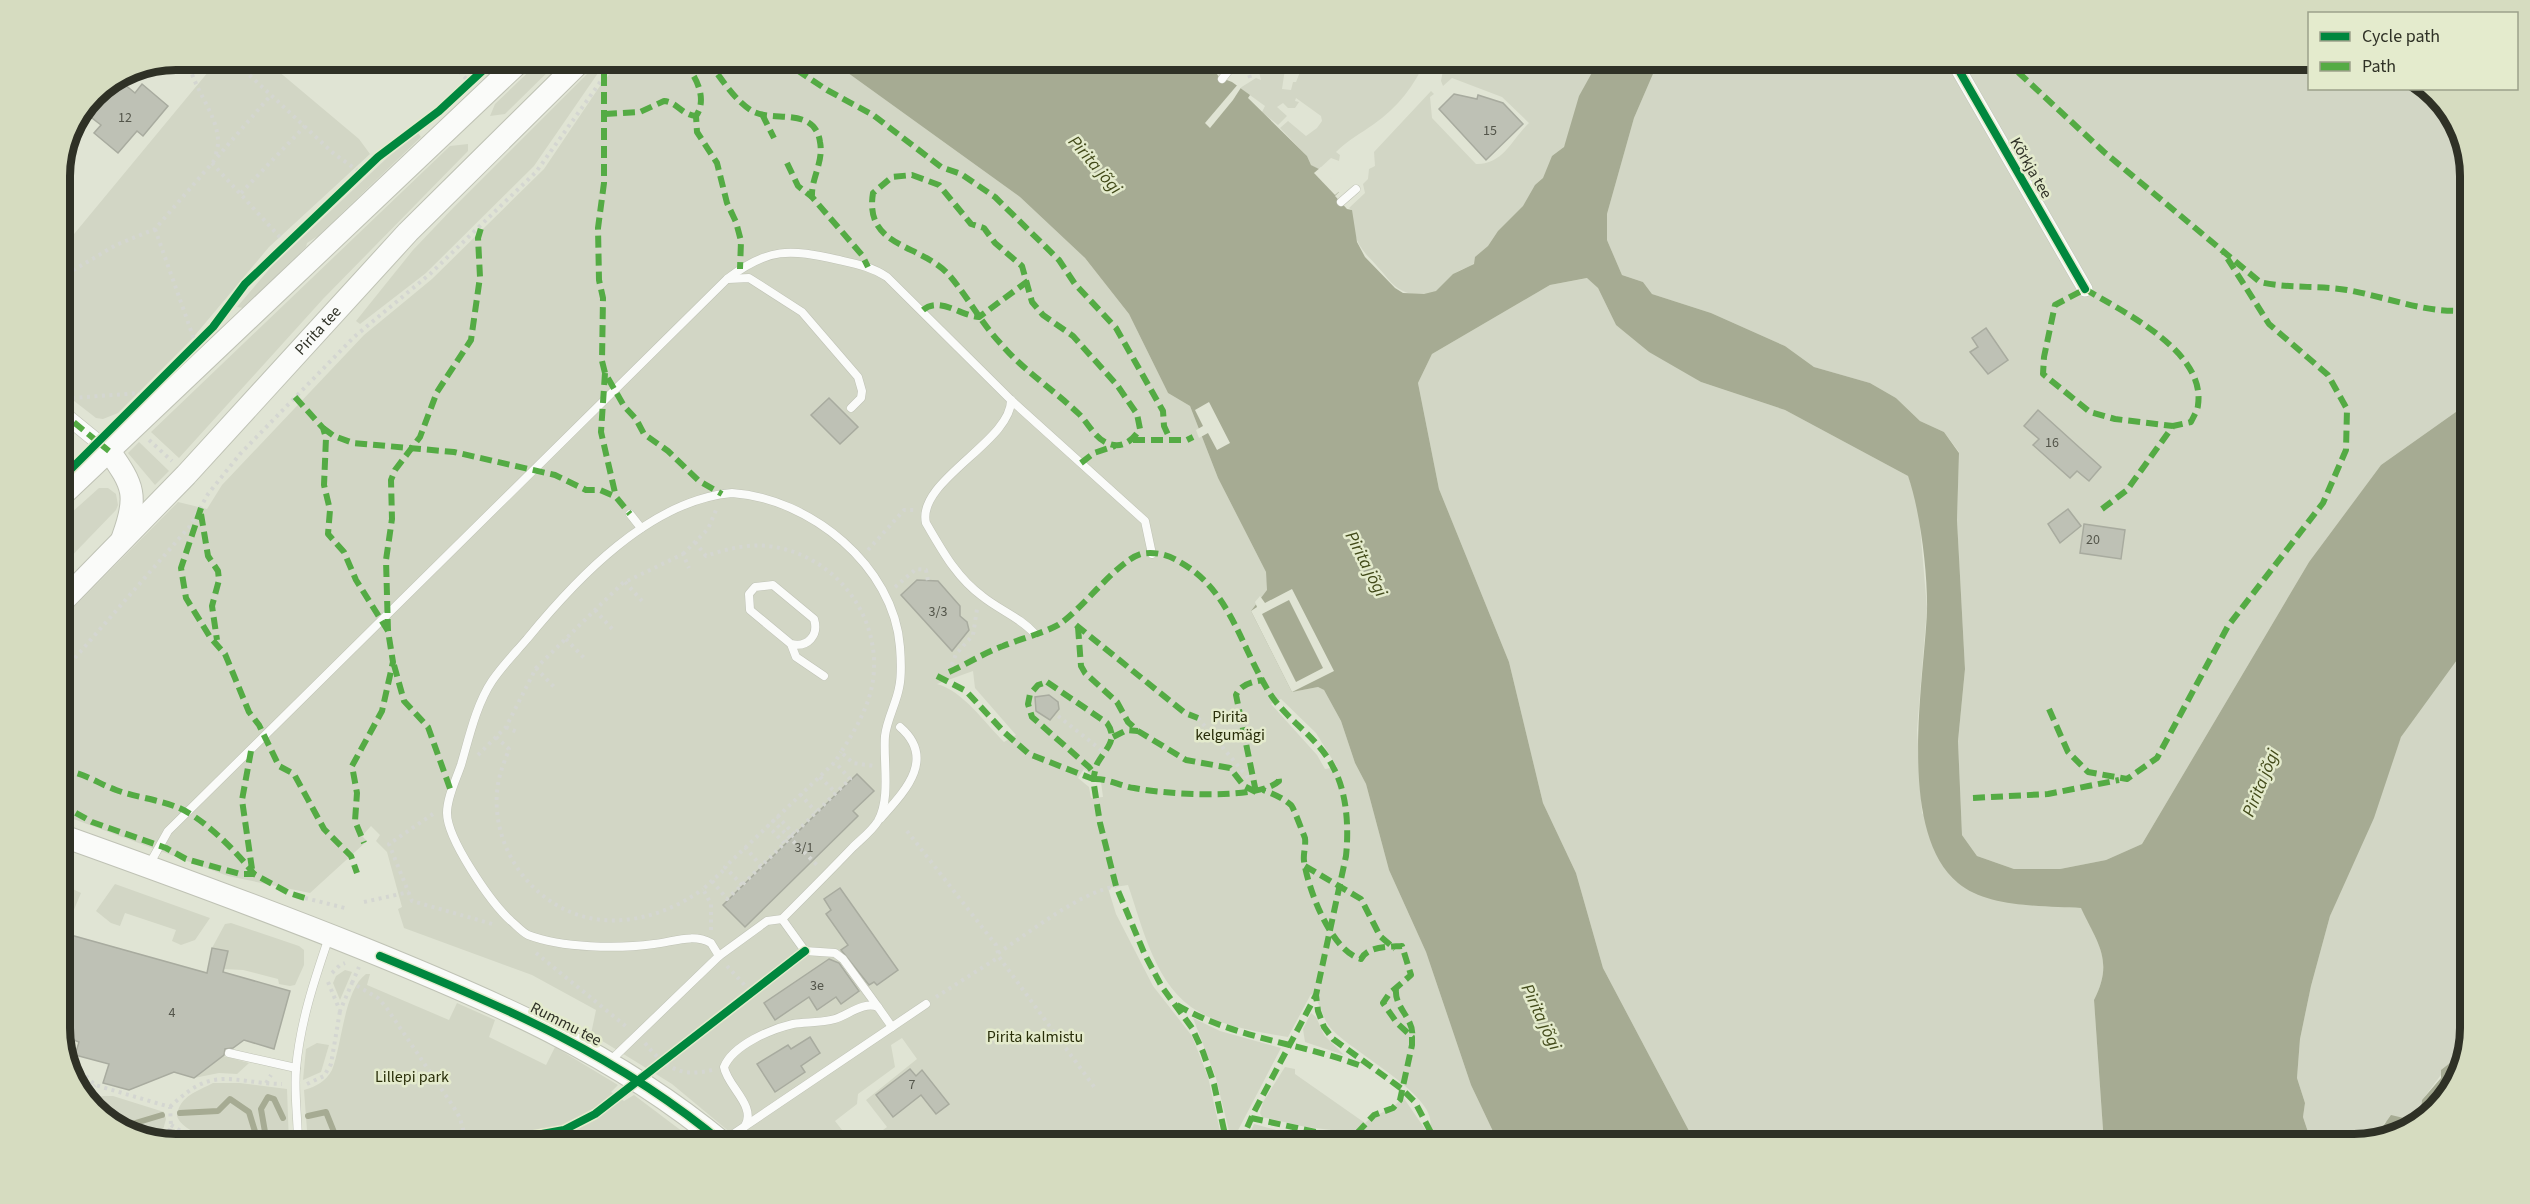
<svg xmlns="http://www.w3.org/2000/svg" width="2530" height="1204" font-family="'Source Sans 3',sans-serif">
	<style>
		.green { fill: #d2d6c5; fill-rule: evenodd }
		.water { fill: #a6ab93 }
		.pier { fill: #e0e4d4; fill-rule: evenodd }
		.lines { fill: none; stroke-linecap: round; stroke-linejoin: round }
		.stream { stroke: #a6ab93; stroke-width: 6 }
		.building { fill: #bec1b5; stroke: #a8ab9f; stroke-width: 1.5 }
		.service-casing { stroke: #bfc2b5; stroke-width: 9 }
		.minor-casing { stroke: #bfc2b5; stroke-width: 16 }
		.secondary-casing { stroke: #bfc2b5; stroke-width: 24 }
		.path { stroke: #d4d6d1; stroke-width: 4; stroke-dasharray: 3 4.5; stroke-linecap: butt }
		.service { stroke: #fafbf9; stroke-width: 8 }
		.minor { stroke: #fafbf9; stroke-width: 15 }
		.secondary { stroke: #fafbf9; stroke-width: 22 }
		.quiet { stroke: #54ab44; stroke-width: 6; stroke-dasharray: 12 6; stroke-linecap: butt }
		.cycleway-casing { stroke: #e4ebcd; stroke-width: 11 }
		.cycleway { stroke: #00873e; stroke-width: 8 }
		.labels { text-anchor: middle; dominant-baseline: central; stroke-width: 5; stroke-linejoin: round; paint-order: stroke }
		.number-label { font-size: 14px; fill: #53554a }
		.street-label { font-size: 16px; fill: #2f3126; stroke: #e4ebcd }
		.park-label { font-size: 16px; fill: #282d08; stroke: #e4ebcd }
		.water-label { font-size: 18px; font-style: italic; fill: #424a19; stroke: #e4ebcd }
		.rim { fill: none; stroke: #2f3126; stroke-width: 8 }
	</style>
	<rect width="100%" height="100%" fill="#e0e4d4"/>
	<g class="green">
		<path d="M218,60H265L359,139L370,154L269,247L191,340L118,413L103,419L96,418L60,390V251Z"/>
		<path d="M541,60H560L505,114L490,116L495,104Z"/>
		<path d="M601,60H607L534,166L426,273L360,324L356,321L413,250L453,208Z"/>
		<path d="M622,60H830L1020,197L1085,258L1129,314L1168,393L1190,406L1218,478L1266,572L1268,590L1297,691L1318,687L1324,690L1341,721L1355,763L1366,784L1389,870L1426,952L1471,1085L1499,1144H1245L1254,1124C1279,1130 1338,1151 1357,1133L1306,1127L1262,1117L1260,1113L1263,1102L1285,1067L1295,1069V1074L1365,1123C1377,1111 1399,1111 1401,1094L1427,1132C1451,1101 1346,1050 1329,1026C1321,1015 1322,1004 1311,994L1288,1037C1259,1032 1224,1027 1199,1012C1155,987 1143,928 1128,885L1108,888L1116,914L1153,986L1192,1036L1208,1077L1223,1144H980L972,1133L961,1144H864L887,1127L866,1100L917,1059L902,1038L891,1045L895,1067L858,1094L857,1104L835,1121L853,1144H744L672,1084L591,1034L596,1010L532,975L404,928L398,909L402,907L387,852L376,841L380,835L371,826L362,836L367,841L310,893L228,876L60,814V621L178,502L207,509L222,485L364,335L432,279L544,169L602,83ZM973,671L975,688L1016,735L1004,742C985,723 963,691 937,684ZM1281,699L1316,733L1337,767L1325,769L1317,755L1271,704ZM1084,769L1101,782L1103,797L1091,798L1089,787L1078,778Z"/>
		<path d="M1256,60H1426C1414,86 1398,107 1374,124C1360,134 1348,140 1336,152L1340,155L1339,161L1331,158L1319,169L1311,165L1307,156L1280,128L1288,121L1306,136L1317,128L1322,121L1321,116L1296,98L1295,101L1299,102L1295,108H1288L1283,103L1277,107L1287,116L1278,125L1262,112L1265,106L1240,88L1256,78L1261,80ZM1285,69L1300,72L1296,82H1293L1291,90L1282,89Z"/>
		<path d="M1445,60H1606C1572,139 1538,201 1476,262C1469,268 1459,269 1453,275C1448,280 1443,288 1437,291C1419,299 1400,294 1388,279C1367,252 1352,249 1352,210L1349,208L1365,193L1363,184L1368,179L1369,169L1375,166L1374,152L1431,91L1434,94L1430,97L1432,118L1476,164C1503,165 1512,139 1529,123L1502,97L1452,78L1443,86L1441,81Z"/>
		<path d="M1659,60H2309L2310,88L2422,89L2450,112L2470,170V402L2381,465L2309,562L2142,844L2106,860L2060,869H2014L1977,856L1962,835L1958,741L1965,669L1957,520L1959,452L1944,432L1920,421L1896,398L1870,383L1814,367L1785,346L1711,313L1652,294L1643,282L1622,275L1607,240V214L1634,118Z"/>
		<path d="M418,133L421,137L318,236L307,243L306,247L243,308L237,307L272,266L388,157Z"/>
		<path d="M468,144V151L323,299L179,458L151,432L450,146Z"/>
		<path d="M1588,278L1598,288L1616,325L1701,382L1785,410L1908,476L1918,503L1927,608L1917,730L1922,813L1983,896L2024,905L2081,907C2098,944 2114,961 2094,1000L2104,1144H1696L1603,968L1576,873L1543,803L1509,662L1439,489L1418,383L1432,354L1550,285Z"/>
		<path d="M139,442L169,471L155,485L128,453Z"/>
		<path d="M99,488H108L116,494L118,505L116,510L60,568V523Z"/>
		<path d="M2470,615V1027L2462,1065L2450,1063L2422,1100L2420,1117L2385,1122C2372,1147 2338,1144 2312,1144L2303,1117L2305,1103L2297,1078L2300,1039L2311,986L2330,916L2401,737L2437,685Z"/>
		<path d="M60,883L81,893L73,912L60,908V906L67,907L72,893L60,889Z"/>
		<path d="M115,884L210,918L195,940L181,945L172,941L176,930L125,913L120,926L111,923L96,911Z"/>
		<path d="M231,923L299,946L304,950V965L295,985L290,986L279,984L278,979L243,970L224,969L228,951L212,948L225,924Z"/>
		<path d="M345,970L352,972L340,1000L333,983L336,976Z"/>
		<path d="M366,974H370L367,985L449,1020L457,1003L495,1020L489,1037L546,1065L555,1047L618,1085L611,1092L624,1101L634,1095L699,1144H308L304,1090C317,1086 325,1082 332,1070C342,1045 344,990 366,974Z"/>
		<path d="M1311,1013L1316,1017L1324,1035L1344,1055L1305,1042L1303,1029Z"/>
		<path d="M1193,1018L1220,1031L1281,1048L1234,1138L1230,1135L1216,1078Z"/>
		<path d="M317,1043L329,1045L321,1072L303,1080L306,1049Z"/>
		<path d="M223,1056L249,1063L237,1074L219,1073L194,1078Z"/>
		<path d="M213,1083H240L287,1089L289,1144H210C201,1133 181,1129 177,1116C179,1096 198,1091 213,1083Z"/>
		<path d="M103,1096H113L164,1112L166,1119L160,1141L132,1135L88,1101Z"/>
	</g>
	<g class="water">
		<path d="M830,60H1127L1134,66L1149,67L1154,60C1178,60 1205,54 1219,77L1232,82L1250,95L1248,98L1307,156L1311,165L1319,169L1339,192L1335,196L1347,209L1352,210L1357,242L1365,257L1395,288L1403,293L1424,294L1436,291L1453,274L1474,264L1475,257L1488,246L1498,231L1523,206L1535,185L1543,178L1552,156L1564,147L1579,96L1599,60H1659L1634,118L1607,214V240L1622,275L1643,282L1652,294L1711,313L1785,346L1814,367L1870,383L1896,398L1920,421L1944,432L1959,453L1957,520L1965,669L1958,741L1962,835L1977,856L2014,869H2060L2106,860L2142,844L2309,562L2381,465L2470,402V642L2401,737L2374,818L2330,916L2311,986L2300,1039L2297,1078L2305,1103L2303,1117L2312,1144H2104L2094,1000C2114,961 2098,944 2081,908C2046,906 1987,908 1958,883C1896,831 1924,683 1927,611C1928,573 1920,510 1908,476L1785,410L1701,382L1649,352L1616,325L1598,288L1587,278L1550,285L1432,354L1418,383L1439,489L1509,662L1543,803L1576,873L1603,968L1696,1144H1499L1471,1085L1426,952L1389,870L1366,784L1355,763L1341,721L1324,690L1318,687L1292,692L1251,611L1267,590L1266,572L1218,478L1190,406L1168,393L1129,314L1085,258L1020,197Z"/>
		<path d="M2450,1063L2462,1065L2461,1072L2418,1125L2351,1144L2376,1136L2391,1115L2412,1120L2420,1117L2422,1100L2441,1078V1070Z"/>
	</g>
	<g class="pier">
		<path d="M1239,83L1242,86L1233,100L1210,128L1205,123Z"/>
		<path d="M1321,167L1341,190L1335,195L1314,173Z"/>
		<path d="M1209,402L1230,443L1217,450L1208,433L1199,438L1196,430L1203,426L1195,410Z"/>
		<path d="M1292,589L1334,671L1292,692L1251,611L1257,607L1255,602L1260,596L1265,603ZM1289,600L1323,668L1296,682L1262,614Z"/>
	</g>
	<g class="lines">
		<g class="stream">
			<path d="M180,1113L218,1111L230,1099L249,1112L257,1138L263,1137L265,1132L261,1109L268,1097L274,1099L283,1118"/>
			<path d="M308,1116L326,1112L336,1137L345,1144"/>
			<path d="M122,1127L162,1115"/>
			<path d="M359,1144L374,1137L386,1144"/>
		</g>
	</g>
	<g class="building">
		<path d="M118,79L135,93L142,84L168,106L143,136L137,131L118,153L94,133L101,125L83,111L94,94Z"/>
		<path d="M1454,94L1477,99L1478,95L1503,103L1523,124L1486,160L1439,109Z"/>
		<path d="M1986,328L2008,360L1988,374L1970,352L1978,347L1972,338Z"/>
		<path d="M829,398L858,427L840,444L811,415Z"/>
		<path d="M2038,410L2101,467L2089,481L2077,471L2070,478L2033,445L2039,439L2024,426Z"/>
		<path d="M2068,509L2081,526L2060,543L2048,524Z"/>
		<path d="M2084,524L2125,530L2121,559L2080,553Z"/>
		<path d="M917,580L938,581L960,606V616L967,622L969,630L952,651L901,595Z"/>
		<path d="M1049,695L1058,702L1059,709L1050,720L1036,711L1035,697Z"/>
		<path d="M857,774L874,791L853,811L858,816L745,927L723,905Z"/>
		<path d="M840,888L898,970L877,985L874,982L869,985L841,950L848,945L826,914L831,910L824,899Z"/>
		<path d="M60,932L207,973L212,948L228,951L223,972L290,991L274,1049L244,1040L233,1048L225,1049L224,1055L194,1078L174,1072L129,1090L103,1083L109,1064L75,1055L79,1042L60,1035Z"/>
		<path d="M829,959L839,963L859,991L841,1004L836,997L817,1010L809,997L775,1020L764,1003Z"/>
		<path d="M810,1037L820,1053L801,1066L805,1072L775,1092L757,1064L788,1045L791,1049Z"/>
		<path d="M910,1069L916,1076L922,1070L949,1104L936,1114L921,1095L893,1117L876,1095Z"/>
	</g>
	<g class="lines">
		<g class="service-casing">
			<g id="service">
				<path d="M1222,79L1237,60"/>
				<path d="M1341,202L1356,189"/>
				<path d="M728,279L749,278L802,312L858,377L862,391L861,398L851,408"/>
				<path d="M1011,400C1012,441 916,481 926,523C942,550 956,577 982,596C999,610 1020,617 1035,634"/>
				<path d="M732,493C810,498 894,566 900,647C901,660 902,675 899,688C896,704 887,719 885,736C883,761 891,798 878,821C872,831 860,840 852,848C829,872 806,895 782,919L767,921L719,956L711,943C693,933 673,942 654,944C618,949 562,948 528,935C522,932 516,925 511,921C491,903 447,839 447,813C447,797 456,780 461,765C469,738 476,705 492,681C502,666 515,653 527,639C576,579 650,500 732,493Z"/>
				<path d="M630,514L641,528"/>
				<path d="M791,644C808,648 819,635 814,619L773,585L755,587L749,594L750,610L791,644L796,657L824,676"/>
				<path d="M881,818C904,792 937,759 900,727"/>
				<path d="M149,865L168,831L727,279C769,247 789,249 839,260C857,264 872,267 887,277L1011,400L1145,521L1152,554"/>
				<path d="M782,919L805,951L835,953L843,959L878,1007"/>
				<path d="M229,1053L296,1068"/>
				<path d="M610,1061L719,956"/>
				<path d="M745,1126C757,1106 727,1086 724,1067C733,1045 771,1029 793,1024C807,1022 821,1023 835,1019C848,1015 864,1001 878,1007L892,1027"/>
				<path d="M723,1141L926,1004"/>
				<path d="M298,1144C298,1119 294,1094 296,1069C300,1023 314,981 329,937"/>
			</g>
		</g>
		<g class="minor-casing">
			<g id="minor">
				<path d="M1953,60L2085,289"/>
				<path d="M60,411L109,451"/>
			</g>
		</g>
		<g class="secondary-casing">
			<g id="secondary">
				<path d="M109,451C134,486 138,496 123,537"/>
				<path d="M60,497L521,60"/>
				<path id="s1" d="M60,604L186,475L408,232L582,60"/>
				<path d="M60,835C161,871 262,908 362,948C493,1001 615,1053 724,1144"/>
			</g>
		</g>
		<g class="path">
			<path d="M188,60C193,88 216,112 218,139C219,145 216,152 215,158"/>
			<path d="M233,60L271,95"/>
			<path d="M449,60L469,82"/>
			<path d="M1247,68L1251,81"/>
			<path d="M212,163L287,245"/>
			<path d="M241,193L305,126"/>
			<path d="M155,229L195,342"/>
			<path d="M60,278L116,245L155,229L271,95L333,153L361,173"/>
			<path d="M72,398L140,393"/>
			<path d="M149,440L172,461"/>
			<path d="M695,542L706,556C726,549 746,544 768,546C836,554 885,619 872,686C867,710 854,732 841,752L853,763L874,766"/>
			<path d="M868,550L904,510H915"/>
			<path d="M683,554L708,529L716,510"/>
			<path d="M625,582L643,602"/>
			<path d="M895,587L916,569L926,570L928,581"/>
			<path d="M595,610L614,631"/>
			<path d="M566,639L585,659"/>
			<path d="M536,668L555,688"/>
			<path d="M949,672L956,654L973,635L977,609"/>
			<path d="M60,675L190,526L208,494L240,454L354,337L430,274L536,172L616,60"/>
			<path d="M1058,716L1105,753"/>
			<path d="M1198,718L1254,785"/>
			<path d="M506,727L519,733"/>
			<path d="M496,737L509,749C505,760 500,772 498,784C488,846 533,909 595,919C633,925 673,911 703,889"/>
			<path d="M478,755L506,727L536,668L595,610L623,583L683,554L689,568"/>
			<path d="M820,777L836,793"/>
			<path d="M800,794L816,812"/>
			<path d="M433,814L389,844L412,901L496,925"/>
			<path d="M777,816L794,834"/>
			<path d="M772,820L817,865"/>
			<path d="M767,825L784,843"/>
			<path d="M907,831L996,945L999,957"/>
			<path d="M745,847L761,866"/>
			<path d="M712,881L727,899L742,885L850,779L835,762"/>
			<path d="M742,885L725,867L835,762L841,752"/>
			<path d="M305,898L345,908"/>
			<path d="M364,902L409,892"/>
			<path d="M711,930V904L703,889L726,868"/>
			<path d="M536,953L628,1028"/>
			<path d="M998,953C1032,931 1077,894 1116,886"/>
			<path d="M727,966L751,992"/>
			<path d="M332,973L340,965L345,963"/>
			<path d="M328,982L340,1011L352,983L378,998L386,1007L453,1106L460,1118L467,1144"/>
			<path d="M352,983L359,967"/>
			<path d="M936,997L999,957L1095,1088"/>
			<path d="M645,1043C664,1067 681,1078 712,1070"/>
			<path d="M70,1060L95,1085L170,1107L171,1125L166,1142"/>
			<path d="M266,1083L271,1075"/>
			<path d="M307,1084L324,1076L331,1064L340,1011"/>
			<path d="M83,1096L95,1085"/>
			<path d="M170,1107C214,1064 230,1083 282,1084"/>
			<path d="M171,1125L202,1144"/>
		</g>
		<use href="#service" class="service"/>
		<use href="#minor" class="minor"/>
		<use href="#secondary" class="secondary"/>
		<g class="quiet">
			<path d="M615,60H618"/>
			<path d="M654,60L673,63L688,60"/>
			<path d="M707,60C720,76 735,102 754,112C776,122 815,107 820,142C824,162 811,178 812,197L862,255L868,267"/>
			<path d="M782,60L827,90L873,115L941,167L961,174L995,197L1059,260L1075,284L1116,328L1163,411L1164,426L1170,439"/>
			<path d="M2005,60L2104,152L2260,282C2289,289 2318,285 2347,290C2388,297 2429,315 2470,310"/>
			<path d="M683,62C696,75 708,99 696,116L697,132L717,163L727,203L736,222L741,241L740,269"/>
			<path d="M604,74V183L598,228L599,280L603,298L602,361L605,373L624,406L636,419L644,434L668,451L699,481L722,494"/>
			<path d="M605,114L640,112L664,101C677,102 682,115 696,116"/>
			<path d="M762,114L774,138"/>
			<path d="M787,163L798,186L812,197"/>
			<path d="M912,175L939,185L971,224L984,228L995,243L1022,266L1032,302L1043,315L1073,336L1117,385L1137,414L1140,429C1133,440 1122,450 1107,443C1095,438 1088,423 1079,414C1054,390 1024,371 1001,344C981,323 968,297 949,275C920,243 864,248 873,193L892,177Z"/>
			<path d="M923,310C939,296 961,316 979,317L1028,281"/>
			<path d="M605,373L601,432L616,497"/>
			<path d="M295,397L323,428L326,438L324,485L330,510L328,534L344,552L356,580L388,631L393,662L382,711L352,766L357,793L355,821L364,843"/>
			<path d="M60,411L109,451"/>
			<path d="M323,428L334,436L353,443L454,452L555,475L586,490H600L616,497L630,514"/>
			<path d="M1133,440H1187L1193,437"/>
			<path d="M1081,463L1094,453L1115,446"/>
			<path d="M201,508L181,568L186,598L210,637L225,654L249,712L259,725L279,766L294,774L324,829L351,856L357,873"/>
			<path d="M2102,509L2127,490L2173,426L2191,422C2193,417 2198,410 2198,405C2206,351 2123,312 2085,289L2055,305L2044,357L2043,374L2090,412L2115,419L2173,426"/>
			<path d="M201,514L208,556L218,571L219,580L212,606L217,640"/>
			<path d="M1076,625L1185,713L1198,718"/>
			<path d="M1078,627L1081,666L1085,673L1117,702L1128,722L1138,731L1186,760L1230,768L1244,786L1256,792"/>
			<path d="M388,631L386,560L392,519L391,480L395,470L420,437L437,392L471,340L480,277L478,238L482,225"/>
			<path d="M394,665L404,701L428,727L452,794"/>
			<path d="M949,672C967,664 984,653 1003,646C1020,639 1041,634 1058,625C1082,610 1117,561 1141,554C1154,551 1169,555 1180,562C1233,592 1241,651 1273,698C1291,723 1319,739 1333,767C1347,792 1349,827 1346,856L1316,995L1318,1011L1324,1027L1333,1039L1402,1089L1415,1102L1437,1144"/>
			<path d="M937,676L966,691L1005,733L1029,754L1093,779L1100,823L1116,886L1145,955L1162,987L1192,1028L1203,1052L1214,1084L1227,1144"/>
			<path d="M1047,682L1107,723C1119,740 1105,749 1097,764C1095,768 1095,774 1093,779V772L1089,767L1032,717L1028,704L1030,694L1038,685Z"/>
			<path d="M2049,709L2068,752L2088,772L2127,779L2157,758L2228,626L2323,503L2346,450L2347,409L2328,375L2269,324L2224,253"/>
			<path d="M1113,737L1127,730L1138,731"/>
			<path d="M251,751L242,800L252,869"/>
			<path d="M60,770C81,771 97,783 116,790C135,797 155,799 174,806C201,815 237,852 254,874"/>
			<path d="M1093,779C1107,778 1120,786 1134,788C1163,794 1258,801 1279,781L1278,774"/>
			<path d="M1256,792L1236,695C1241,684 1252,682 1263,680"/>
			<path d="M1973,798L2048,794L2119,780"/>
			<path d="M60,804L92,822L166,848L186,859L240,874H254L289,893L305,898"/>
			<path d="M1305,866L1361,899L1380,936L1395,949"/>
			<path d="M1396,989C1394,1008 1415,1019 1412,1037"/>
			<path d="M1177,1005C1235,1039 1302,1043 1364,1067"/>
			<path d="M1251,1118L1325,1134L1343,1136L1358,1132L1374,1115L1393,1108L1400,1100L1412,1045V1037L1397,1023L1383,1003L1389,994L1411,975L1402,946C1388,947 1368,946 1361,959C1331,951 1308,889 1304,861C1303,854 1306,846 1305,838C1304,836 1293,806 1291,805C1283,798 1274,794 1263,790"/>
			<path d="M1240,1144L1254,1112L1316,995"/>
		</g>
		<g class="cycleway-casing">
			<g id="cycleway">
				<path d="M1953,60L2085,289"/>
				<path d="M60,480L213,327L245,284L378,157L439,111L494,60"/>
				<path d="M380,956C506,1008 618,1055 724,1144"/>
				<path d="M506,1144L514,1139L564,1130L595,1114L805,951"/>
			</g>
		</g>
		<use href="#cycleway" class="cycleway"/>
	</g>
	<g class="labels">
		<g class="number-label">
			<text x="125" y="118">12</text>
			<text x="1490" y="131">15</text>
			<text x="2052" y="443">16</text>
			<text x="2093" y="540">20</text>
			<text x="938" y="612">3/3</text>
			<text x="804" y="848">3/1</text>
			<text x="817" y="986">3e</text>
			<text x="172" y="1013">4</text>
			<text x="912" y="1085">7</text>
		</g>
		<g class="street-label">
			<text transform="translate(2031 168) rotate(60)">Kõrkja tee</text>
			<text stroke="none"><textPath href="#s1" startOffset="376">Pirita tee</textPath></text>
			<text transform="translate(566 1024) rotate(27)">Rummu tee</text>
		</g>
		<g class="park-label">
			<text x="1230" y="717">Pirita<tspan x="1230" dy="18">kelgumägi</tspan></text>
			<text x="1035" y="1037">Pirita kalmistu</text>
			<text x="412" y="1077">Lillepi park</text>
		</g>
		<g class="water-label">
			<text transform="translate(1095 165) rotate(49)">Pirita jõgi</text>
			<text transform="translate(1366 564) rotate(63)">Pirita jõgi</text>
			<text transform="translate(2261 783) rotate(-68)">Pirita jõgi</text>
			<text transform="translate(1541 1017) rotate(65)">Pirita jõgi</text>
		</g>
	</g>
	<path d="M0 0H2530V1204H0ZM176 70H2354A106 106 0 0 1 2460 176V1028A106 106 0 0 1 2354 1134H176A106 106 0 0 1 70 1028V176A106 106 0 0 1 176 70Z" fill="#d6dcc0" fill-rule="evenodd"/>
	<path class="rim" d="M176 70H2354A106 106 0 0 1 2460 176V1028A106 106 0 0 1 2354 1134H176A106 106 0 0 1 70 1028V176A106 106 0 0 1 176 70Z"/>
	<rect x="2308" y="12" width="210" height="78" fill="#e4ebcd" stroke="#9ca18a" stroke-width="1.5"/>
	<rect x="2320" y="32" width="30" height="9" fill="#00873e" stroke="#9ca18a" stroke-width="1.5"/>
	<text x="2362" y="42" font-size="18" fill="#2f3126">Cycle path</text>
	<rect x="2320" y="62" width="30" height="9" fill="#54ab44" stroke="#9ca18a" stroke-width="1.5"/>
	<text x="2362" y="72" font-size="18" fill="#2f3126">Path</text>
</svg>
